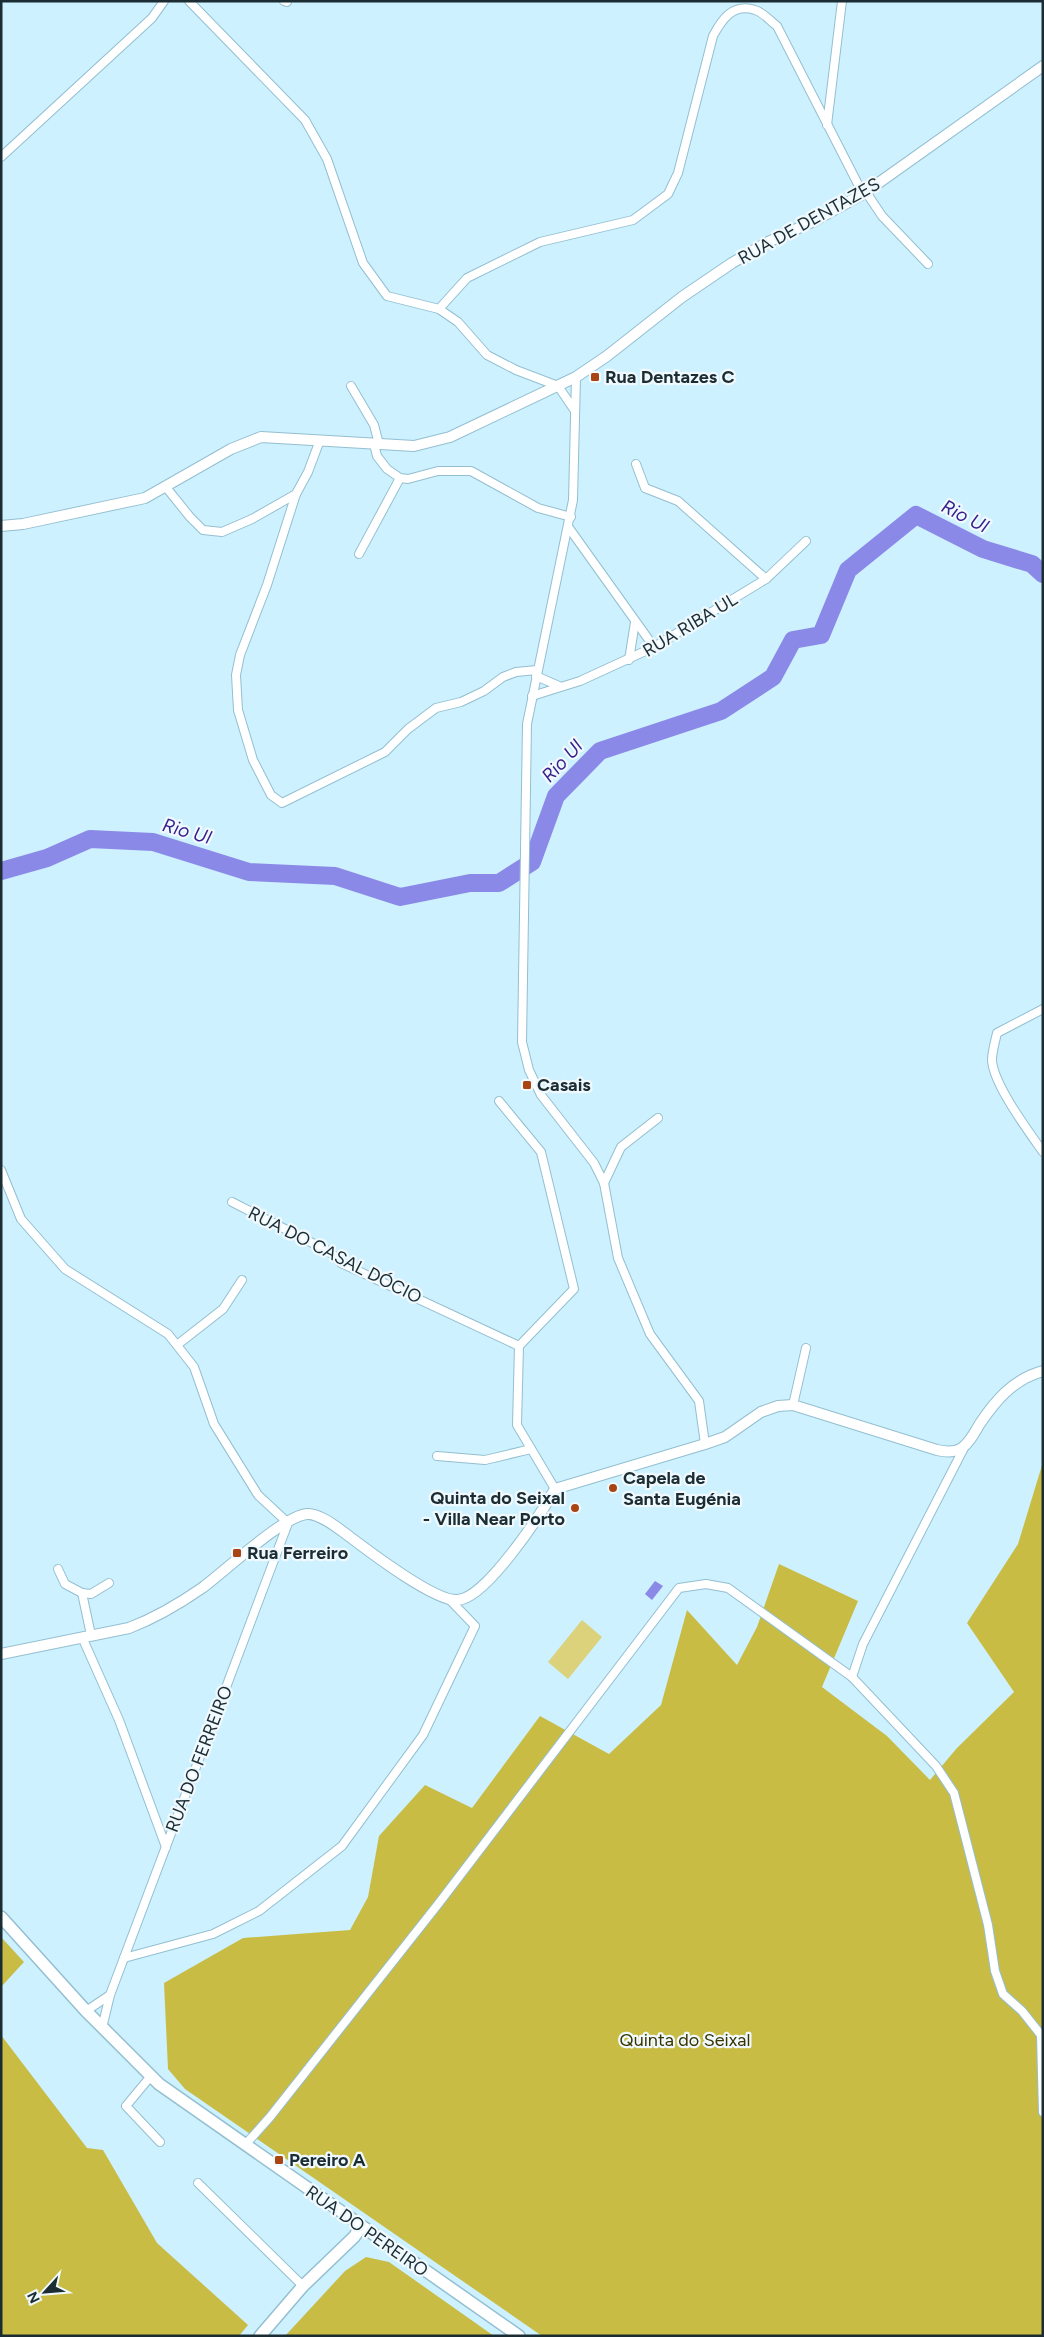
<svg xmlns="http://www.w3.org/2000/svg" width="1044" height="2337" font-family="Figtree,sans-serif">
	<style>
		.green { fill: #dbd27b }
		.forest { fill: #c9bc45 }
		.water { fill: #8b89e8 }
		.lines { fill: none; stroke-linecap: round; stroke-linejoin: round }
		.river { stroke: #8b89e8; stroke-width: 18 }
		.minor-casing { stroke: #93bfd0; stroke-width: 10 }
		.tertiary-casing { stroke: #93bfd0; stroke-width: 12 }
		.secondary-casing { stroke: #93bfd0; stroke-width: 14 }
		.minor { stroke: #fff; stroke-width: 8 }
		.tertiary { stroke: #fff; stroke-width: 10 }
		.secondary { stroke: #fff; stroke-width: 11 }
		.poi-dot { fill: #a94512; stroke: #f0f9fd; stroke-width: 2 }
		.labels { text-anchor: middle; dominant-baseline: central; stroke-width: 4.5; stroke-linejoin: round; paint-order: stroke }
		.street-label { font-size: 18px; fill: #1b2d33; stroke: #f0f9fd }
		.poi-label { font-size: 18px; font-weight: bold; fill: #1b2d33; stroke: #f0f9fd; text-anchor: start }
		.park-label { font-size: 18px; fill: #3a3400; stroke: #f0f9fd }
		.water-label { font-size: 19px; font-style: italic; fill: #361f8d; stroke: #f0f9fd }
	</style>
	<rect width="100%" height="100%" fill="#cdf1ff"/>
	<path class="green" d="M582,1620L602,1637L568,1679L548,1662Z"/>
	<g class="forest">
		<path d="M1043,1462V2336H542L185,2089L168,2069L164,1983L243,1938L350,1930L368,1897L379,1836L425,1785L472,1808L540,1716L609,1754L661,1705L687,1610L737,1665L757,1627L779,1564L858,1601L822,1687L887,1736L930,1780L957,1748L1014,1692L967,1623L1018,1544Z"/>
		<path d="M1,1937L24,1962L1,1987Z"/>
		<path d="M1,2035L87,2148L103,2150L157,2243L248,2325L239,2336H1Z"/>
		<path d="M366,2257L389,2262L494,2336H285L345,2271Z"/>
	</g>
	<path class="water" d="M655,1581L663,1586L652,1600L645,1594Z"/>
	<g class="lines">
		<path class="river" d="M1,871L47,858L90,839L153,842L249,872L335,876L400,897L470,883H499L532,862L556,796L600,751L721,711L773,677L793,640L821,635L848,570L916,515L983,549L1032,564L1043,574"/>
		<g class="minor-casing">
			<g id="minor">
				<path d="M189,1L305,120L327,159L363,263L387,296L439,309L458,322L487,355L516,370L558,386L575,411"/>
				<path d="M284,1L287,2"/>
				<path d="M827,125L842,1"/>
				<path d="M1,157L152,18L164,1"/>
				<path d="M866,192L882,216L928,264"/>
				<path d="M439,309L467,278L540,242L633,220L668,194L678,173L713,36C722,19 733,3 755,10C763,12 771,22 777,26L863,194"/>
				<path d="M576,377L573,500L527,724L522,1042L529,1070L541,1095L594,1163L604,1183L618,1258L650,1334L699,1401L705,1444"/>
				<path d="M351,386L374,425L379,444"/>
				<path d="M374,444L377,456L387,469L400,478L408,479L438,471H471L538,508L571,517"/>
				<path d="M636,464L645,488L678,501L766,579"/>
				<path d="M165,486L190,517L203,530L222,532L252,519L296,494L308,472L320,440"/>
				<path d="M296,494L267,585L240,655L236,675L238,710L253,760L271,795L282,803L385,752L408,729L436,708L461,702L484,691L503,677L516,672L537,670"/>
				<path d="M569,528L654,647"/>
				<path d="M359,554L400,478"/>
				<path d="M629,660L635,622"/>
				<path d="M536,676L559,686"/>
				<path d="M532,696L580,681L654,647L766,579L806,541"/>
				<path d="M1043,1009L997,1033C995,1042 992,1052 992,1060C993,1084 1029,1132 1043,1152"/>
				<path d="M499,1101L541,1152L574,1289L519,1346L517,1425L555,1489"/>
				<path d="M1,1170L21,1219L65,1269L168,1334L194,1367L214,1424L258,1495L288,1523L110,1995L102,2028"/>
				<path d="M604,1183L621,1147L658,1118"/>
				<path d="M232,1202L330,1252L341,1263L519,1346"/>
				<path d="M177,1345L223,1309L242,1280"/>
				<path d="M793,1405L806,1348"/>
				<path d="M965,1446L863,1644L852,1677L936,1766L954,1793L988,1925L995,1971L1003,1994L1022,2011L1041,2035L1043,2112"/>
				<path d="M437,1456L485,1460L531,1449"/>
				<path d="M58,1569L65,1584L82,1593L91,1594L109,1583"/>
				<path d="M82,1593L91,1635"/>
				<path d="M82,1637L119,1720L166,1847"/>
				<path d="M124,1958L213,1934L259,1911L342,1846L423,1735L475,1626L449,1599"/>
				<path d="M86,2011L110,1995"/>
				<path d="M151,2076L126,2106L160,2142"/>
				<path d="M245,2145L270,2117L439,1903L679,1588L706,1584L728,1588L852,1677"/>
				<path d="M198,2183L303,2286"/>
			</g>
		</g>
		<g class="tertiary-casing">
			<g id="tertiary">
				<path d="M1,526L23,524L145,498L231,449L261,437L414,446L450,437L576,377L607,356L682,297L732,263L768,242L814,221L863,194L1043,66"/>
				<path d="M1,1654L129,1628C155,1618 179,1604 202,1588C224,1572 283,1516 307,1514C320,1513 339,1529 350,1537C370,1552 434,1601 457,1600C485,1600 541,1514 555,1489L705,1444L725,1437L761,1412L778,1406L793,1405L937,1450C946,1452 956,1453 963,1447C970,1442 975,1432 979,1425C995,1401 1013,1379 1043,1371"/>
			</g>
		</g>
		<g class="secondary-casing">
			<g id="secondary">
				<path d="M1,1917L86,2011L159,2084L519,2336"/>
				<path d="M260,2336L303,2286L354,2237L361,2227"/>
			</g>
		</g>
		<use href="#minor" class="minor"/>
		<use href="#tertiary" class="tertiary"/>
		<use href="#secondary" class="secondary"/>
	</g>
	<g class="poi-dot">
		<rect x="590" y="372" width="10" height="10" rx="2.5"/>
		<rect x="522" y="1080" width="10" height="10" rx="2.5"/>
		<circle cx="613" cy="1488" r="5"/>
		<circle cx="575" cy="1508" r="5"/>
		<rect x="232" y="1548" width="10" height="10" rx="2.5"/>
		<rect x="274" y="2155" width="10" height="10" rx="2.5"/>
	</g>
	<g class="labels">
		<g class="street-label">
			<text transform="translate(809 221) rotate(-29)">RUA DE DENTAZES</text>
			<text transform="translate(690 625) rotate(-31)">RUA RIBA UL</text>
			<text transform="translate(335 1255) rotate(27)">RUA DO CASAL DÓCIO</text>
			<text transform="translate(199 1759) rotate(-69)">RUA DO FERREIRO</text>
			<text transform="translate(367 2231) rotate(35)">RUA DO PEREIRO</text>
		</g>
		<g class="poi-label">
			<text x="605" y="377">Rua Dentazes C</text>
			<text x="537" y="1085">Casais</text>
			<text x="623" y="1478">Capela de<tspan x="623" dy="21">Santa Eugénia</tspan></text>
			<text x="565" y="1498" text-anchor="end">Quinta do Seixal<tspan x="565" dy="21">- Villa Near Porto</tspan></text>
			<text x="247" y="1553">Rua Ferreiro</text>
			<text x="289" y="2160">Pereiro A</text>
		</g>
		<g class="park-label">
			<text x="685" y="2040">Quinta do Seixal</text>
		</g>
		<g class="water-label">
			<text transform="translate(965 516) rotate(27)">Rio Ul</text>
			<text transform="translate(562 761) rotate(-47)">Rio Ul</text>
			<text transform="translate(187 831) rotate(16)">Rio Ul</text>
		</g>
	</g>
	<rect width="1044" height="2337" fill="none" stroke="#1b2d33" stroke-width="5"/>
	<g transform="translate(45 2292) rotate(244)" stroke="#f0f9fd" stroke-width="4" paint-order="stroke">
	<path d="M0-4L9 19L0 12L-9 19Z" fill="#1b2d33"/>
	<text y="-8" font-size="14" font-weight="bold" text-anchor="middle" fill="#1b2d33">N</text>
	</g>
</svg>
